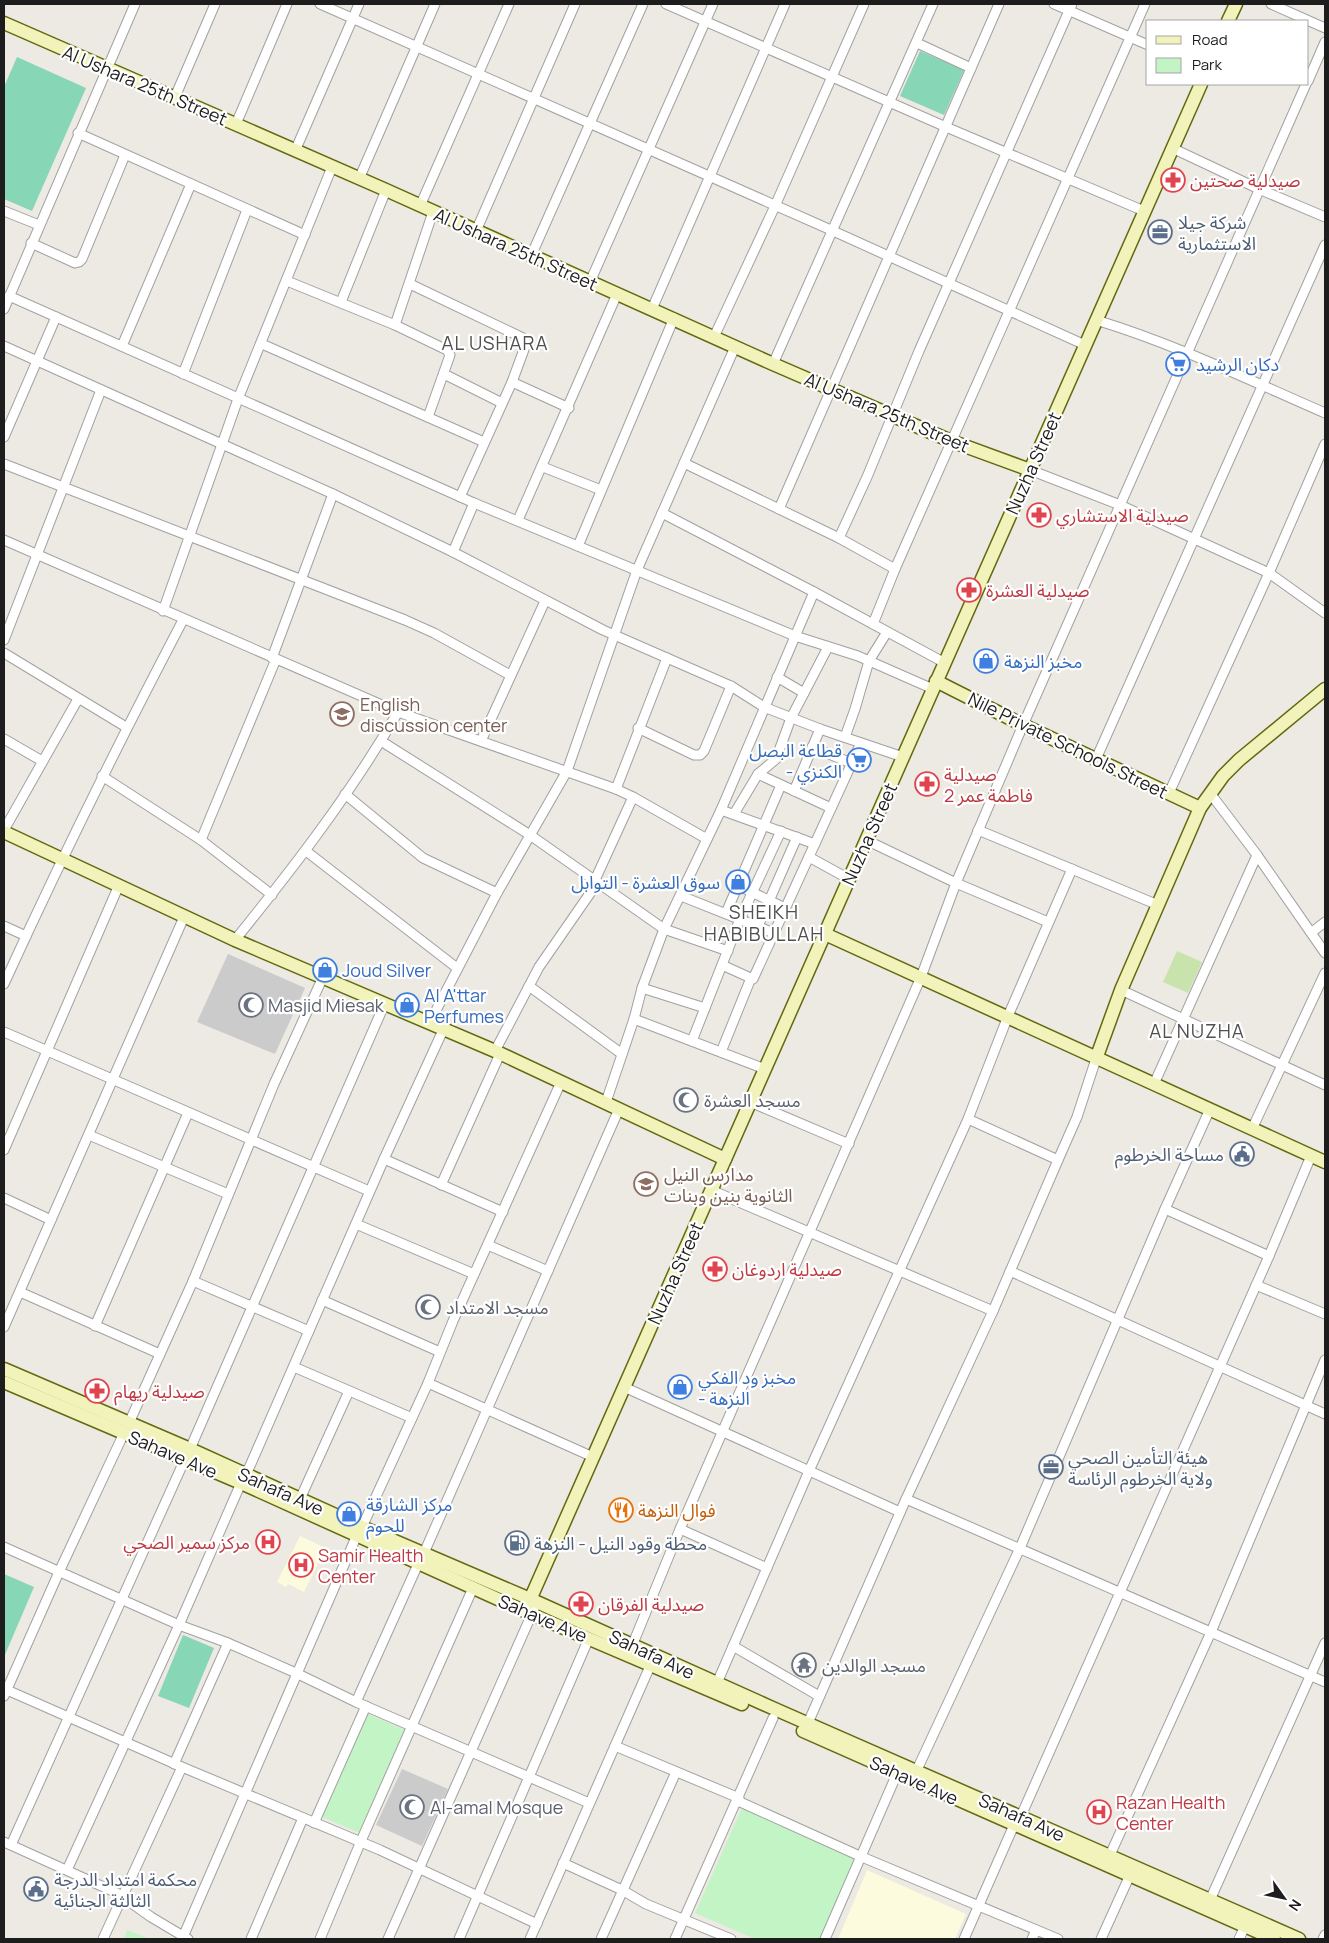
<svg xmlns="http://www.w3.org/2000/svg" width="1329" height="1943" font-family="Manrope,'Noto Sans Arabic',sans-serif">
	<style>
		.education { fill: #fcfbdd }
		.religious { fill: #cbcbcb }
		.grass { fill: #c9e3ad }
		.park { fill: #c3f4c5 }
		.pitch { fill: #87d6b5 }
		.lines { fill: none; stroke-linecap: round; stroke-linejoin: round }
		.street-casing { stroke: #a1a1a1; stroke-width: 11 }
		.secondary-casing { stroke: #62690e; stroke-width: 15 }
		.street { stroke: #fff; stroke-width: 9 }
		.secondary { stroke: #f2f3bb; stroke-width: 12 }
		.labels { text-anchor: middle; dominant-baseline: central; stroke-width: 4.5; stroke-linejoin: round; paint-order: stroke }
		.street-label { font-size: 18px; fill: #1d1d1d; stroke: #fff }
		.health-label { font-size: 18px; fill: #be3a42; stroke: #fff; text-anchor: start }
		.service-label { font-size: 18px; fill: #4e5e75; stroke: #fff; text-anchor: start }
		.shop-label { font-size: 18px; fill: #366cbe; stroke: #fff; text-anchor: start }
		.education-label { font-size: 18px; fill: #785e54; stroke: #fff; text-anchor: start }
		.worship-label { font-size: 18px; fill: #5b616d; stroke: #fff; text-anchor: start }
		.food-label { font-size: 18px; fill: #c56008; stroke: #fff; text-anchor: start }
		.neighbourhood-label { font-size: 19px; letter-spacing: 1px; fill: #505050; stroke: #fff }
	</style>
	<rect width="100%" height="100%" fill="#ede9e3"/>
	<g class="education">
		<path d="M300,1536L326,1548L304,1592L288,1584L286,1587L277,1582Z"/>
		<path d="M867,1870L966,1914L955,1939H838Z"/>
	</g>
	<g class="religious">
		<path d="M228,954L305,988L275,1054L197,1022Z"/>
		<path d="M402,1769L448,1789L422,1846L376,1825Z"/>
	</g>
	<path class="grass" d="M1177,951L1202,962L1188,993L1163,982Z"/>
	<g class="park">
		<path d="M366,1713L407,1731L362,1834L320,1816Z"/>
		<path d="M742,1808L858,1857L822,1939H755L695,1913Z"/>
		<path d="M127,1930L150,1939H124Z"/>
	</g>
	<g class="pitch">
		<path d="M920,51L964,70L944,115L900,96Z"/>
		<path d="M17,57L86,88L32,211L4,199V87Z"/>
		<path d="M4,1574L34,1587L4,1657Z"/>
		<path d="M183,1635L214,1648L189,1708L158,1696Z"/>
	</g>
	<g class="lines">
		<g class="street-casing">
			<g id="street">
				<path d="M320,4L831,230L1085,345"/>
				<path d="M666,4L946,127L1144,211"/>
				<path d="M1054,4L1148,45"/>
				<path d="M1271,4L1325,28"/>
				<path d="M917,43L971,68"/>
				<path d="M1308,81L1325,42"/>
				<path d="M175,97L215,4"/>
				<path d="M236,124L287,4"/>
				<path d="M78,133L305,235"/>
				<path d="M1172,148L1259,189L1325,217"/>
				<path d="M295,151L359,4"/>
				<path d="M359,179L435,4"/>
				<path d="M420,206L509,4"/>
				<path d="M4,211L39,225"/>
				<path d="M476,231L575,4"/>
				<path d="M31,243L75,263L79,262L82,259L125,155"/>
				<path d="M531,256L643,4"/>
				<path d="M287,281L395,325L447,350L450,355L428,417"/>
				<path d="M590,282L713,4"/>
				<path d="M410,284L521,337L525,340L526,344L512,382L460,497"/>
				<path d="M9,296L474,503L795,636L858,656L933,689"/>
				<path d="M341,302L386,190"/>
				<path d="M4,309L135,4"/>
				<path d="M652,309L785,4"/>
				<path d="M1096,320C1175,344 1249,380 1325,413"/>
				<path d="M395,325L433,212"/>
				<path d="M714,337L775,206L864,4"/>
				<path d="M262,344L484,442"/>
				<path d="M4,346L333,494L453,552L603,630L731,686L764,707L820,729L903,757"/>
				<path d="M122,346L191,184"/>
				<path d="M773,364L933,4"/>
				<path d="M183,374L247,210"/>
				<path d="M444,374L502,403"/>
				<path d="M512,382L569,408"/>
				<path d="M4,437L56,317"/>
				<path d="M684,463L839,538L895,569"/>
				<path d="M4,464L405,620L434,633L510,675"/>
				<path d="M543,467L601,490"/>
				<path d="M1030,470L1120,505L1269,573L1325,613"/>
				<path d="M779,509L999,4"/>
				<path d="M662,513L814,592L945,663"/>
				<path d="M518,520L617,294"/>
				<path d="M839,538L867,477L919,351L1072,4"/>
				<path d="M4,540L398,712L616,789L633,797L707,839"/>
				<path d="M578,546L674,318"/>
				<path d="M453,552L474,503"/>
				<path d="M163,611L238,399L332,167"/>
				<path d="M873,624L895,569L1145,4"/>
				<path d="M4,640L101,390"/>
				<path d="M4,653L126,727"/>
				<path d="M272,658L333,494"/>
				<path d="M777,677L804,693"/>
				<path d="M638,728L694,755H700L704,751L731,686"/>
				<path d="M845,737L855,709L869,661L887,632"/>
				<path d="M4,739L42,761"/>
				<path d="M381,741L530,835L664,929L728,951"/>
				<path d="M481,741L545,601"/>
				<path d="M812,747L851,763"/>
				<path d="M1096,759L1325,245"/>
				<path d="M758,774L831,808"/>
				<path d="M102,776L201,840L272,895"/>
				<path d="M616,789L667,658"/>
				<path d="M794,791L820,729"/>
				<path d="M1169,793L1269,573L1325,444"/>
				<path d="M1210,793L1257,855L1325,953"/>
				<path d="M345,794L423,858L497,893"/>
				<path d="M721,810L815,844"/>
				<path d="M734,814L758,774L776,759L791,718L828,647"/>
				<path d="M4,830L78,699"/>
				<path d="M978,830L1158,905"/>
				<path d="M201,840L276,659"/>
				<path d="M866,840L956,883L1048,922"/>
				<path d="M306,851L457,968"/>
				<path d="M809,857L849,879"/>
				<path d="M737,885L785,908"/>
				<path d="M681,896L774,933"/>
				<path d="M726,913L781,785"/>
				<path d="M4,926L26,936"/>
				<path d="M758,926L797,837"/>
				<path d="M1312,932L1325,922"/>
				<path d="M235,940C294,867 351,793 398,712"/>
				<path d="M722,965L753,979L861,743"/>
				<path d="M4,984C60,861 120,740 183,620"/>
				<path d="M529,986L622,1054"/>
				<path d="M642,988L705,1008"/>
				<path d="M1121,990L1325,1085"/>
				<path d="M634,1019L765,1069"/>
				<path d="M430,1022L497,893L567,771L637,570L735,347"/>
				<path d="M4,1032L369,1191"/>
				<path d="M692,1041L740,919L781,831"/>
				<path d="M495,1051L539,967L593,889L595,880L633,797"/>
				<path d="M721,1052L751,978"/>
				<path d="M1154,1084L1257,855"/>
				<path d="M606,1102L634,1019L642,988L664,929L721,810L814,592"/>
				<path d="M750,1102L849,1144"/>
				<path d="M968,1119L1058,1160"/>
				<path d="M1252,1129L1325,973"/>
				<path d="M89,1135L228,1194"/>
				<path d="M4,1150L119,885"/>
				<path d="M384,1159L503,1212"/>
				<path d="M441,1185L500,1054"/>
				<path d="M711,1190L993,1311"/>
				<path d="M4,1198L51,1220"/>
				<path d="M1165,1209L1269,1256"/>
				<path d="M356,1224L474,1274"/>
				<path d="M488,1245L548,1271"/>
				<path d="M1010,1271L1325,1414"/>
				<path d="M193,1281L309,1331"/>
				<path d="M1256,1285L1325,1314"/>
				<path d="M20,1292L160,1354"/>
				<path d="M322,1300L440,1352"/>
				<path d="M95,1326L188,1113"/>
				<path d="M4,1327L184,917"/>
				<path d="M294,1367L412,1418"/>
				<path d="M428,1383L593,1457"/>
				<path d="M624,1387L900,1512"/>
				<path d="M129,1423L193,1281L274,1084L323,977"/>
				<path d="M190,1449L385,1003"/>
				<path d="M246,1475L384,1159L444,1028"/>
				<path d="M300,1499L349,1391"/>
				<path d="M906,1499L1325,1682"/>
				<path d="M362,1527L428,1383L453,1321L561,1082"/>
				<path d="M680,1529L767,1568"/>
				<path d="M4,1547L179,1625L228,1643L296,1673L356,1702L589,1803"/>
				<path d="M424,1553L619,1109"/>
				<path d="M632,1646L680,1529L921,977L956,883L1023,725L1306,84"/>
				<path d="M733,1646L819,1696"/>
				<path d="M717,1683L809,1471L968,1119L1008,1016L1072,869"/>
				<path d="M7,1690L182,1767L380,1850L537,1924"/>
				<path d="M4,1696L59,1572L124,1433"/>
				<path d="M356,1702L419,1562"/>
				<path d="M808,1723L906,1499L993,1311L1058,1160L1077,1117L1096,1059"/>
				<path d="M615,1746L739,1798"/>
				<path d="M174,1764L228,1643"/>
				<path d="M915,1774L1020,1548L1165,1209L1210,1109"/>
				<path d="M738,1801L862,1857L1058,1939"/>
				<path d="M1021,1816L1269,1256L1311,1156"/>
				<path d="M314,1823L366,1706"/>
				<path d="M4,1842L119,1894L151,1917L188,1939"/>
				<path d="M11,1845L185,1459"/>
				<path d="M1110,1855L1211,1632L1325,1360"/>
				<path d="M563,1863L622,1890L646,1904L731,1939"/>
				<path d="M67,1870L179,1625L241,1483"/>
				<path d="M1210,1900L1325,1643"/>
				<path d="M183,1937L357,1535"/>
				<path d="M103,1939L182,1767"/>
				<path d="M251,1939L303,1818"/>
				<path d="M320,1939L361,1841L473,1588"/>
				<path d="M388,1939L534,1609"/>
				<path d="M459,1939L589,1638"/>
				<path d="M530,1939L651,1664"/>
				<path d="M601,1939L676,1772"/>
				<path d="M675,1939L773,1718"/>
				<path d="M825,1939L899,1769"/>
				<path d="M964,1939L1014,1825"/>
				<path d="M1032,1939L1036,1930"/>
				<path d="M1101,1939L1130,1875"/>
				<path d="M1239,1939L1245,1926"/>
				<path d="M1323,1939L1325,1935"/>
			</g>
		</g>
		<g class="secondary-casing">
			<g id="secondary">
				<path d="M1228,21L1236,4"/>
				<path d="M4,23L386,190L773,364L951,441L1030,470"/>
				<path d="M936,681L1023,725L1200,808"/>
				<path d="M4,832L235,940L495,1051L725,1159"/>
				<path d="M825,934L1325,1162"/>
				<path d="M1096,1059L1121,990L1200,808L1223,776L1239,760L1325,689"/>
				<path d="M4,1369L190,1449L362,1527L530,1599L777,1710L1299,1939"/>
				<path d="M4,1382L241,1483L531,1614L742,1704"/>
				<path d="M525,1611L1201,84"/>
				<path d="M803,1731L1274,1939"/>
			</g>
		</g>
		<use href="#street" class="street"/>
		<use href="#secondary" class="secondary"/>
	</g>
	<defs>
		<g id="pharmacy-ring" transform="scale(1.25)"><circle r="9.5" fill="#fff" stroke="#e0444e" stroke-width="1.5"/><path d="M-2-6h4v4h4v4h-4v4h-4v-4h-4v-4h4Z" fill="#e0444e"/></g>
		<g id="office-ring" transform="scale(1.25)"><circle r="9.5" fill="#fff" stroke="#5c6f8a" stroke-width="1.5"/><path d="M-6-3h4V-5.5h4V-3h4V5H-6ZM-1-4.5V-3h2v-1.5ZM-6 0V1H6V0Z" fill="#5c6f8a"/></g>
		<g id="supermarket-ring" transform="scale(1.25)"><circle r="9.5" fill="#fff" stroke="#3f7fe0" stroke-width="1.5"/><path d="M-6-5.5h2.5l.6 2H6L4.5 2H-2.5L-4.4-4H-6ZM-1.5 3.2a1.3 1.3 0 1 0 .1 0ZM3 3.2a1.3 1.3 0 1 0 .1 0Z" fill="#3f7fe0"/></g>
		<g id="shop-ring" transform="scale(1.25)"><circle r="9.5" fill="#fff" stroke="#3f7fe0" stroke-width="1.5"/><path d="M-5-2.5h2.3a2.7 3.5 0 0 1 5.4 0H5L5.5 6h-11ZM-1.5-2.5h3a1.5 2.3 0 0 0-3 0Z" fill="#3f7fe0"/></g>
		<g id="school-ring" transform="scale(1.25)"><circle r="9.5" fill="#fff" stroke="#8d6e63" stroke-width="1.5"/><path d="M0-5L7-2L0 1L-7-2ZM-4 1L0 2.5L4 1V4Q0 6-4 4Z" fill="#8d6e63"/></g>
		<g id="mosque-ring" transform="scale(1.25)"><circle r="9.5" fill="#fff" stroke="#6b7280" stroke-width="1.5"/><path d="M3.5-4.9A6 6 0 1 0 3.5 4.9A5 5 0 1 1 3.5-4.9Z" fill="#6b7280"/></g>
		<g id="civic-ring" transform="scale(1.25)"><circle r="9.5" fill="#fff" stroke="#5c6f8a" stroke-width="1.5"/><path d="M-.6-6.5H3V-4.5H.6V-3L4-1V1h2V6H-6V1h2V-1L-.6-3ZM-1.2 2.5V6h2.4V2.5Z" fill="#5c6f8a"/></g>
		<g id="restaurant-ring" transform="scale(1.25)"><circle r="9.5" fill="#fff" stroke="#e8710a" stroke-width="1.5"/><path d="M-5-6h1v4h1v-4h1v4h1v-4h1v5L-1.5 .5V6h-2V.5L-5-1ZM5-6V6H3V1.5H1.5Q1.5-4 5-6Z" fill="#e8710a"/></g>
		<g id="hospital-ring" transform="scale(1.25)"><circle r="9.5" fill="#fff" stroke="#e0444e" stroke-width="1.5"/><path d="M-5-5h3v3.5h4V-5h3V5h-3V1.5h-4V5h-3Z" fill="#e0444e"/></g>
		<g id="fuel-ring" transform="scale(1.25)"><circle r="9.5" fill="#fff" stroke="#5c6f8a" stroke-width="1.5"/><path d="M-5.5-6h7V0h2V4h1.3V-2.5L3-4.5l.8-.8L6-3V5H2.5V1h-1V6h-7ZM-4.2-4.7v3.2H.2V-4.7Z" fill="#5c6f8a"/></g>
		<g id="temple-ring" transform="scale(1.25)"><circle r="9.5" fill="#fff" stroke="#6b7280" stroke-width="1.5"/><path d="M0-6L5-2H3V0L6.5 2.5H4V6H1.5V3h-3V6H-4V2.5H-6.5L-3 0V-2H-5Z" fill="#6b7280"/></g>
	</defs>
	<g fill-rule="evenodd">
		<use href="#pharmacy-ring" x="1173" y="180"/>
		<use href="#office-ring" x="1160" y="232"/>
		<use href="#supermarket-ring" x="1178" y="364"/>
		<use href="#pharmacy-ring" x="1039" y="515"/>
		<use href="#pharmacy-ring" x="969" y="590"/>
		<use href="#shop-ring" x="986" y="661"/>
		<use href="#school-ring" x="342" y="714"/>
		<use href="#supermarket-ring" x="859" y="760"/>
		<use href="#pharmacy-ring" x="927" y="784"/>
		<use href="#shop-ring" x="738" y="882"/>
		<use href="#shop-ring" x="325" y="970"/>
		<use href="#mosque-ring" x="251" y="1005"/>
		<use href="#shop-ring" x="407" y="1005"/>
		<use href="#mosque-ring" x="686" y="1100"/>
		<use href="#civic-ring" x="1242" y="1154"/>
		<use href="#school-ring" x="646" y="1184"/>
		<use href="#pharmacy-ring" x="715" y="1269"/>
		<use href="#mosque-ring" x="428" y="1307"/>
		<use href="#shop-ring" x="680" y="1387"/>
		<use href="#pharmacy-ring" x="97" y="1391"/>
		<use href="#office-ring" x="1051" y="1467"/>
		<use href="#restaurant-ring" x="621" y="1510"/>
		<use href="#shop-ring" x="349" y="1514"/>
		<use href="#hospital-ring" x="268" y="1542"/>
		<use href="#fuel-ring" x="517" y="1543"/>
		<use href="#hospital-ring" x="301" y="1565"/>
		<use href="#pharmacy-ring" x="581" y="1604"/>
		<use href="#temple-ring" x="804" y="1665"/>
		<use href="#mosque-ring" x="412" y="1807"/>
		<use href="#hospital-ring" x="1099" y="1812"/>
		<use href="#civic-ring" x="36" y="1889"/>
	</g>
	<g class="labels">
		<g class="street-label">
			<text transform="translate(145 85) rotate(23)">Al Ushara 25th Street</text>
			<text transform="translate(516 249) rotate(24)">Al Ushara 25th Street</text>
			<text transform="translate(887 412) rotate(23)">Al Ushara 25th Street</text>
			<text transform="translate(1033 463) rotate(-66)">Nuzha Street</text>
			<text transform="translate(1068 745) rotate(26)">Nile Private Schools Street</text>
			<text transform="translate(869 834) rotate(-66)">Nuzha Street</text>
			<text transform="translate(675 1273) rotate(-66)">Nuzha Street</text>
			<text transform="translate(173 1454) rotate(23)">Sahave Ave</text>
			<text transform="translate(281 1491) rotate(24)">Sahafa Ave</text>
			<text transform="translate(543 1618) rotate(23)">Sahave Ave</text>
			<text transform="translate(652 1654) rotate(25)">Sahafa Ave</text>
			<text transform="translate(914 1780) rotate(24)">Sahave Ave</text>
			<text transform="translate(1022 1817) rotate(24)">Sahafa Ave</text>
		</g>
		<g class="health-label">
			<text x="1190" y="180">صيدلية صحتين</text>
			<text x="1056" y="515">صيدلية الاستشاري</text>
			<text x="986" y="590">صيدلية العشرة</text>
			<text x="944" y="774">صيدلية<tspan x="944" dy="21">فاطمة عمر 2</tspan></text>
			<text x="732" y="1269">صيدلية اردوغان</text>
			<text x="114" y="1391">صيدلية ريهام</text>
			<text x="250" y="1542" text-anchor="end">مركز سمير الصحي</text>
			<text x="318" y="1555">Samir Health<tspan x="318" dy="21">Center</tspan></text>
			<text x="598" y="1604">صيدلية الفرقان</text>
			<text x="1116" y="1802">Razan Health<tspan x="1116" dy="21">Center</tspan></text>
		</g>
		<g class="service-label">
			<text x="1178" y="222">شركة جيلا<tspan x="1178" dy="21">الاستثمارية</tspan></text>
			<text x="1224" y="1154" text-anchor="end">مساحة الخرطوم</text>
			<text x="1068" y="1457">هيئة التأمين الصحي<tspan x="1068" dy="21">ولاية الخرطوم الرئاسة</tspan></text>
			<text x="534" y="1543">محطة وقود النيل - النزهة</text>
			<text x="54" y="1879">محكمة امتداد الدرجة<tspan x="54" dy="21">الثالثة الجنائية</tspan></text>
		</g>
		<g class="shop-label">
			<text x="1196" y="364">دكان الرشيد</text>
			<text x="1004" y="661">مخبز النزهة</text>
			<text x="842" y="750" text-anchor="end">قطاعة البصل<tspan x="842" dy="21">- الكنزي</tspan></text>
			<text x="720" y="882" text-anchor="end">سوق العشرة - التوابل</text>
			<text x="342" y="970">Joud Silver</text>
			<text x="424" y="995">Al A'ttar<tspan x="424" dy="21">Perfumes</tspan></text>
			<text x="698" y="1377">مخبز ود الفكي<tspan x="698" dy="21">- النزهة</tspan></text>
			<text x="366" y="1504">مركز الشارقة<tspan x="366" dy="21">للحوم</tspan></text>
		</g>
		<g class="education-label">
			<text x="360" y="704">English<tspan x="360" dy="21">discussion center</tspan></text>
			<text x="664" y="1174">مدارس النيل<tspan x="664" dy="21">الثانوية بنين وبنات</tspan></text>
		</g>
		<g class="worship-label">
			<text x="268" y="1005">Masjid Miesak</text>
			<text x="704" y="1100">مسجد العشرة</text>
			<text x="446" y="1307">مسجد الامتداد</text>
			<text x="822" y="1665">مسجد الوالدين</text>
			<text x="430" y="1807">Al-amal Mosque</text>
		</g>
		<g class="food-label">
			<text x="638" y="1510">فوال النزهة</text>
		</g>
		<g class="neighbourhood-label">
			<text x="495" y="343">AL USHARA</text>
			<text x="764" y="912">SHEIKH<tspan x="764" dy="22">HABIBULLAH</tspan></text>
			<text x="1197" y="1031">AL NUZHA</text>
		</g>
	</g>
	<rect width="1329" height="1943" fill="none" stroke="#1d1d1d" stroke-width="10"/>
	<rect x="1146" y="20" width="162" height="65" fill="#ffffff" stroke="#a5a5a5"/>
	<rect x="1156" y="36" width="25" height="8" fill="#f2f3bb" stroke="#a5a5a5"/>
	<text x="1192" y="45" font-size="15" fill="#1d1d1d">Road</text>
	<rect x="1156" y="58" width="25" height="15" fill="#c3f4c5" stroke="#a5a5a5"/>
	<text x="1192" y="70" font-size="15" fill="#1d1d1d">Park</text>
	<g transform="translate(1284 1898) rotate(123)" stroke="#ffffff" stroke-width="4" paint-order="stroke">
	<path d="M0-4L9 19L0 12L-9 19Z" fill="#1d1d1d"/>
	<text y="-8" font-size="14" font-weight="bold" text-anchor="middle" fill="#1d1d1d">N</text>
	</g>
</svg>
